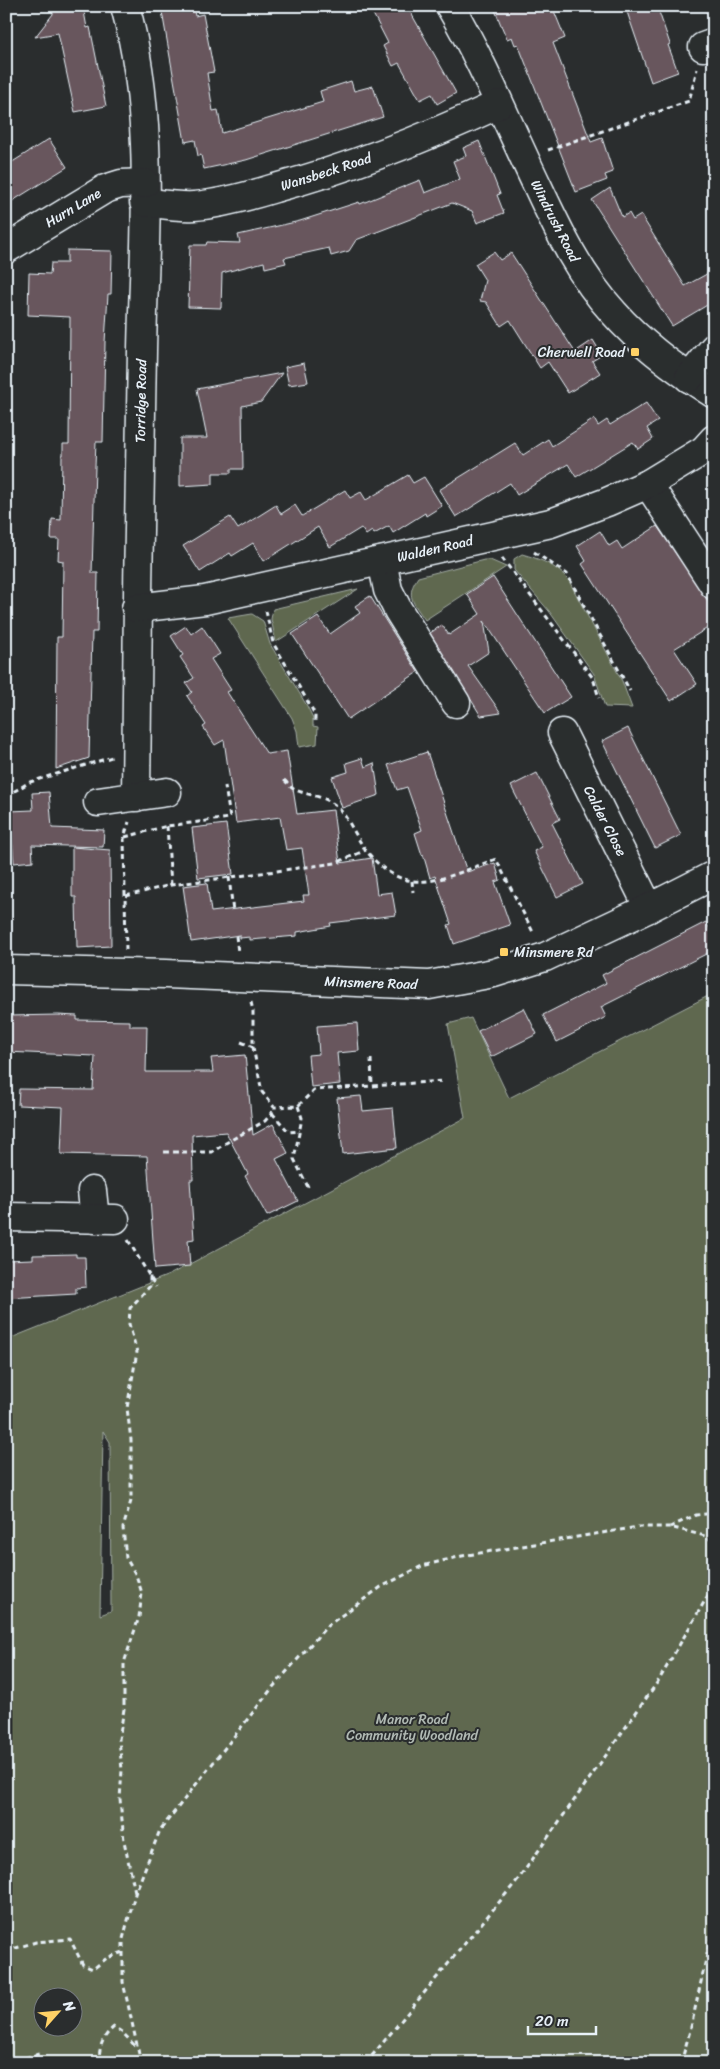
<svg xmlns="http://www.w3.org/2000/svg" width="720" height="2069" font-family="Sriracha,sans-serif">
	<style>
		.green { fill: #5e684f; stroke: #a3aca4; fill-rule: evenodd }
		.building { fill: #68575d; stroke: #e8f1f8 }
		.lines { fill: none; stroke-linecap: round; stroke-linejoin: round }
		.minor-casing { stroke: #e8f1f8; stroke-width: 31 }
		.path { stroke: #e8f1f8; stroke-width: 3; stroke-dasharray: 5 4; stroke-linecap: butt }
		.minor { stroke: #2a2d2e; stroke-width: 28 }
		.poi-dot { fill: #ffd166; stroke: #2a2d2e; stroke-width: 2 }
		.labels { text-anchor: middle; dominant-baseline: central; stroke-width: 4; stroke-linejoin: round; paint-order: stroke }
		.street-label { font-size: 14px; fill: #e8f1f8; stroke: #2a2d2e }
		.poi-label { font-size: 14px; fill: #e8f1f8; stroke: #2a2d2e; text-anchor: end }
		.park-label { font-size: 14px; fill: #b1bab4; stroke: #2a2d2e }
	</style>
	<rect width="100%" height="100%" fill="#2a2d2e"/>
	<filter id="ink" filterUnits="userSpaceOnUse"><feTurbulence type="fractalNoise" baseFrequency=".02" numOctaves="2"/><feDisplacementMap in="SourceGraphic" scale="10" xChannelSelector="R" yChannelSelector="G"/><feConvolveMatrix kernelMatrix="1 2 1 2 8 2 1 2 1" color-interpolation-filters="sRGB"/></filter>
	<g filter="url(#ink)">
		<g class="green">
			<path d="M522,554C540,559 555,565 568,579L622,681L632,708L605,707L594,674L549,611L514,570V559Z"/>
			<path d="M484,560H490L506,567L425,620C413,602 405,596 418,577Z"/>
			<path d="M358,589L276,642L271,619L273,609Z"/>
			<path d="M252,614L263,621L270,644L307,706L313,718V726L318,727L317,744L299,747L297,731L292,718L228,618Z"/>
			<path d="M714,993V2063H6V1340L169,1275L465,1118L448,1024L471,1018L509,1098ZM103,1431L110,1442L111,1611L100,1615ZM42,1996H72V2026H42Z"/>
		</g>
		<g class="building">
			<path d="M52,6H83L87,28L90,27L106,106L75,112L58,33L35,37L53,14Z"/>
			<path d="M161,6H193L195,16L203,14L214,72L207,73L213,111L218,110L222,133L323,102L320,91L351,81L354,91L373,86L383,117L246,160L204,169L201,155L198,156L195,140L185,142Z"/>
			<path d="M369,6H407L456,93L437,104L432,94L420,100L399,63L393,66L383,46L388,43Z"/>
			<path d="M505,6H552L565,38L553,43L591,142L602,138L613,172L605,175L607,180L576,192L518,44L515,45L512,37L507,39L501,25L495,10Z"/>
			<path d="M625,6H657L670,44L668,45L678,72L651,82Z"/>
			<path d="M49,139L67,167L6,205V166Z"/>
			<path d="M479,141L500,194L497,195L504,213L477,223L472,211L452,203L356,240L349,251L331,256L329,248L284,258L286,263L265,268L264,262L222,273L221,308L188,307L190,245H206L207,242L240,243L238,235L300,221L359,202L360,204L420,180L425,193L460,179L453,161L466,156L463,148Z"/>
			<path d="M610,188L622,217L629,213L633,220L641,215L685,286L714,270V301L672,326L592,200Z"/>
			<path d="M67,250L112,251L111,294H108L105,342L103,442H96L95,466L92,573H98L97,632H92L89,758L56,769L57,637H62L63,561L58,560L59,539H51L52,519L61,520L62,455H63V444H69L70,317L28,315L29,273L50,274L51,263H67Z"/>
			<path d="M494,252L500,260L511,253L575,352L593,340L602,355L592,361L600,373L568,393L548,362L540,368L510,320L501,326L486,302L480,301L485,280L475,264Z"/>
			<path d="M304,363L308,382L289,385L285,367Z"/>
			<path d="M282,373L261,402L242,406L243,469H231V473H213V484L180,486V438H207L197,389Z"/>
			<path d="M646,403L658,421L647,428L653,439L638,449L633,442L576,477L568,464L517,495L510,483L456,517L439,490L515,443L523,455L548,439L552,446L594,419L598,426L607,420L610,425Z"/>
			<path d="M408,475L413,483L424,477L442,506L426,516L425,513L393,533L389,526L374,534L372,531L366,535L361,528L330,547L318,527L264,561L253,543L232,556L230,553L200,572L183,546L230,517L238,529L276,505L281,514L295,505L302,516L345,490L350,498L361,492L366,500Z"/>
			<path d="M657,526L714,610V624L674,649L697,684L671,701L582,564L586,561L577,546L600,531L609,546L617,541L622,549Z"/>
			<path d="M493,577L571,697L545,713L484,621L489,652L468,666L501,713L481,716L430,633L442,625L449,635L480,614L467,594Z"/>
			<path d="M370,596L418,672L348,719L292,634L318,617L330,634L360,613L355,606Z"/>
			<path d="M186,626L191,634L202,626L220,654L211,659L231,690L227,692L267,754L287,751L297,814L333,810L340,863L372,858L377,894L392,892L396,915L330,923L331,926L297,932V936L250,940V937L240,938V935L191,942L183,886L207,883L211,912L304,901L303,895H309L302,848L286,850L280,817L236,823L224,740L215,745L203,727L206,725L187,696L192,692L186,683L194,678L180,657L183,655L171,636Z"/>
			<path d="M628,728L681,835L655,848L602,741Z"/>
			<path d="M427,752L467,872L495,863L500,880L495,882L510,925L454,944L448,925L451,924L435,876L430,878L423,854L422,855L415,833L422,830L407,787L397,790L388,765Z"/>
			<path d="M362,758L365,767L374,763L379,795L342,808L332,777L348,772L346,763Z"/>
			<path d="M537,773L560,819L552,823L583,884L557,897L534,851L542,847L511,786Z"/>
			<path d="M49,792L52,828L104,830L103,847L32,845L33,861L14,863L10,811L33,810L32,793Z"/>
			<path d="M226,824L233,874L198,878L192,828Z"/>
			<path d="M72,847L110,850L111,946L77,948L76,897H72Z"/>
			<path d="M706,922L714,937V950L601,1007L606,1017L557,1042L543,1015L606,983L602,975Z"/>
			<path d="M524,1008L537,1034L491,1057L478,1031Z"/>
			<path d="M58,1015L77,1016V1020L130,1021V1026H147L146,1072H213L211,1058L245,1055L253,1135L273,1124L288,1153L276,1159L298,1201L267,1216L245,1176L248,1174L226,1132L192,1135L193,1180H190L194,1239L188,1240L190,1266L155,1269L147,1156L61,1154L63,1107L18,1105L19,1089L93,1090L95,1056L6,1052V1021H8V1016Z"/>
			<path d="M357,1023L359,1051L337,1053L340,1084L311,1087L308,1055L319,1054L317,1026Z"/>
			<path d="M361,1096L363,1111L393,1108L397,1148L343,1154L337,1098Z"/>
			<path d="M76,1254V1257H85L86,1287L76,1288V1294L6,1298V1260L33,1259V1255Z"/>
		</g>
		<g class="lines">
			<g class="minor-casing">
				<g id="minor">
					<path d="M125,6C156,118 144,237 142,351C139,500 137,648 136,797"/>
					<path d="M450,6C484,64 509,127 538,187C559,232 580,276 614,313C642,345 678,371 714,394"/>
					<path d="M703,47L714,43"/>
					<path d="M144,202C161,204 178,207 194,206C221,204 249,196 275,188C353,167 426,138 499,104"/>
					<path d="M6,249L105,189L121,184L145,183"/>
					<path d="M689,378L714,348"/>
					<path d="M648,484L714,585"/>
					<path d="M382,561L388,590L398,610L456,703"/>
					<path d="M136,608L205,600L551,523L607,502L648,484L704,450L714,439"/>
					<path d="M562,733L649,908"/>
					<path d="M98,802L167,792"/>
					<path d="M6,970L166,974L429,985L494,973L545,957L649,908L714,875"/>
					<path d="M92,1191L95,1219"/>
					<path d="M6,1217L115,1219"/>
				</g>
			</g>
			<g class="path">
				<path d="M548,150L689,101L697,69"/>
				<path d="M534,552L567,574L630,691"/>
				<path d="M502,558L593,678L599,698"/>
				<path d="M266,611L273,643L311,707L315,715V724"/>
				<path d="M284,780C287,782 289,786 292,788C302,795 321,794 335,805C346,813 356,837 365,849C406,903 445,877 496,859L534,934"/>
				<path d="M6,796L30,782L112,757"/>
				<path d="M167,826L171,885"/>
				<path d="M125,837L167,826L230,818L225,786"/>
				<path d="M229,877L233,912"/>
				<path d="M412,881L413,892"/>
				<path d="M126,896L171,885L336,863L366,850"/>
				<path d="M236,936L238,952"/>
				<path d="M126,950L124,837L129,822"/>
				<path d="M251,1002L253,1011V1047L262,1092L274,1107L298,1106L314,1090L443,1081"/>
				<path d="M241,1042L253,1047"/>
				<path d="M371,1059L372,1086"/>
				<path d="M298,1106L302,1118L294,1159L309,1189"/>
				<path d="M272,1113L289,1132L300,1131"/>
				<path d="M164,1152H212L224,1144L265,1121L272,1113L274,1107"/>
				<path d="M128,1240L156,1287"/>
				<path d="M670,1527L696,1515L714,1513"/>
				<path d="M135,1892L124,1841L120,1799L122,1770L119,1739L124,1709V1663L139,1617L142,1593L136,1575L126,1558L123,1528L131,1501V1440L127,1408L137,1352L129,1324L130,1308L150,1286V1275"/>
				<path d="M6,1951L36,1942L70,1939L83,1965L93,1969L107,1958L123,1952"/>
				<path d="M8,2063L42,2053"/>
				<path d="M99,2063C99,2047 102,2037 114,2027L123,2033L137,2048"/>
				<path d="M141,2063L123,1982V1939L135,1894L160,1830L273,1687L327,1626L381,1587L422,1566L462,1556L638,1527H670L705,1536L714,1542"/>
				<path d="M366,2063L520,1877L659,1680L714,1585"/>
				<path d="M681,2063L691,2027L714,1923"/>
			</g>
			<use href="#minor" class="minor"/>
		</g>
	</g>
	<g class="poi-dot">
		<rect x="630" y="347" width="10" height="10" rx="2.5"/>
		<rect x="499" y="947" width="10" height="10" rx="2.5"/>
	</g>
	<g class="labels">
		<g class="street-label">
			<text transform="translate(326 172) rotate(-18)">Wansbeck Road</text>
			<text transform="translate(73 208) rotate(-31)">Hurn Lane</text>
			<text transform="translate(555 221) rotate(63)">Windrush Road</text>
			<text transform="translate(141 401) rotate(-89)">Torridge Road</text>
			<text transform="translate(435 549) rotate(-13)">Walden Road</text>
			<text transform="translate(605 821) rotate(63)">Calder Close</text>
			<text transform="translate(371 983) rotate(2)">Minsmere Road</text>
		</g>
		<g class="poi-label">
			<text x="625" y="352">Cherwell Road</text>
			<text x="514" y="952" text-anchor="start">Minsmere Rd</text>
		</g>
		<g class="park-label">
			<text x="412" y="1719">Manor Road<tspan x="412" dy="16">Community Woodland</tspan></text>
		</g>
	</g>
	<rect width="720" height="2069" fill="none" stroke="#2a2d2e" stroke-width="25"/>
	<rect x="12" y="12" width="695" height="2044" fill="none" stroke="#e8f1f8" stroke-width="2" filter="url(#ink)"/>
	<g transform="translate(58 2012) rotate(63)"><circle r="24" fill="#2a2d2e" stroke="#767b7f"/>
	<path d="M0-4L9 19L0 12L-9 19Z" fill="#ffd166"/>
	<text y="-8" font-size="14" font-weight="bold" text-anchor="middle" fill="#e8f1f8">N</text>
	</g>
	<path d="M528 2026v8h68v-8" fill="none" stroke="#e8f1f8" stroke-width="2.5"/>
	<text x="535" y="2026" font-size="15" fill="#e8f1f8" stroke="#2a2d2e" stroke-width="4" paint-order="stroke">20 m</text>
</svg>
